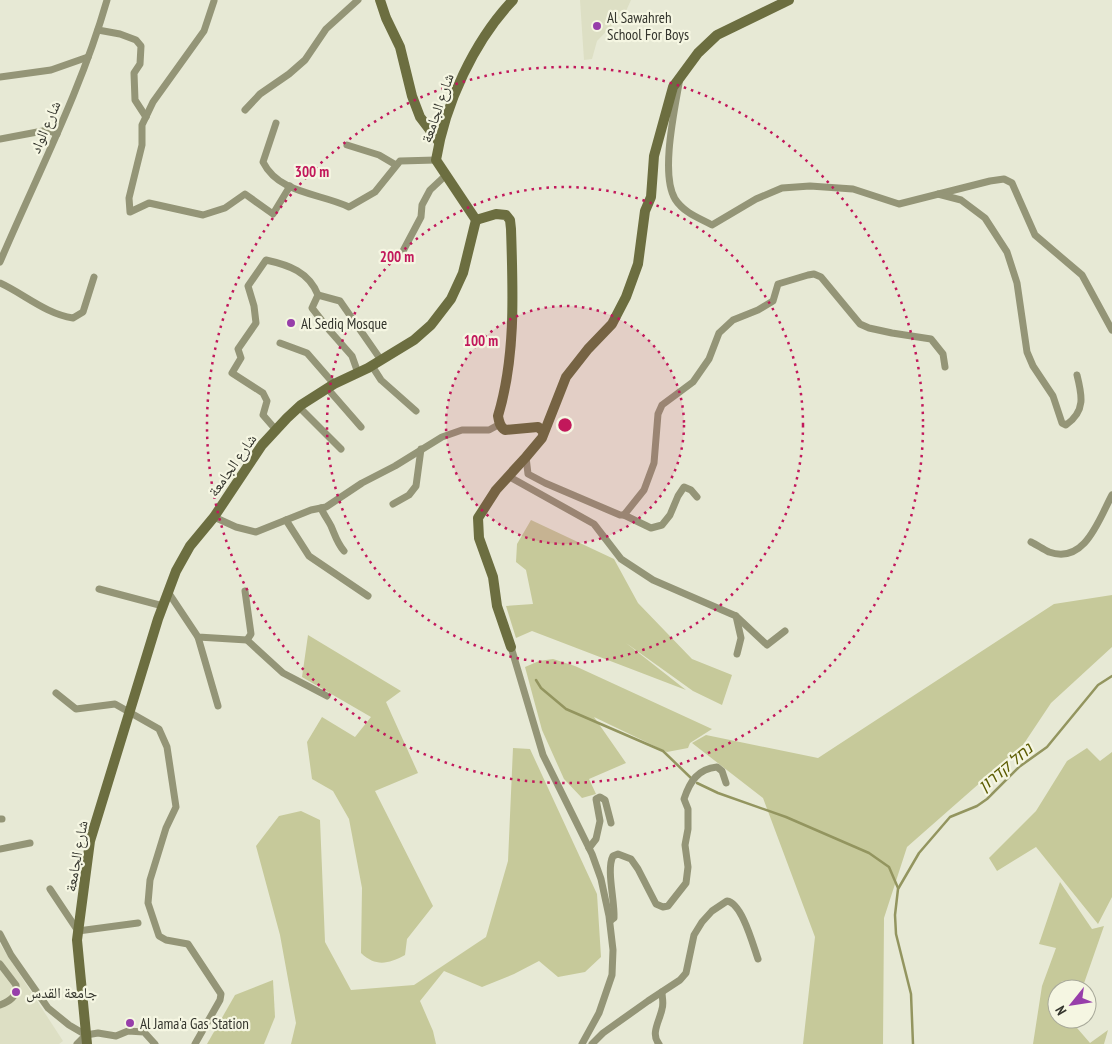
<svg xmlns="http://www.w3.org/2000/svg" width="1112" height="1044" font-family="'PT Sans Narrow','Noto Naskh Arabic','Noto Sans Hebrew',sans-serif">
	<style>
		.built { fill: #dddfc4 }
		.green { fill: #c6c99a }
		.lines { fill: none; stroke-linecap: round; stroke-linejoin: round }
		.stream { stroke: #93955f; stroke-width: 2.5 }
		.street { stroke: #949577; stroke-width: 7 }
		.secondary { stroke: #6c6e40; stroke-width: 10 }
		.ring { fill: none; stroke: #c2185b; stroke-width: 2.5; stroke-dasharray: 2.5 5 }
		.poi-dot { fill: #973eaa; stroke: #f5f6e2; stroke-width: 2 }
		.labels { text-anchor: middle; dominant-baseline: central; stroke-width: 4.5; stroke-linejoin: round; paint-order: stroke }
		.poi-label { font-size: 15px; fill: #34352d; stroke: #f5f6e2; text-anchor: start }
		.street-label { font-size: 15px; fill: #34352d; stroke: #f5f6e2 }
		.water-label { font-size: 16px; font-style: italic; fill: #5b5b00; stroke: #f5f6e2 }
		.centre { fill: #c2185b; stroke: #f5f6e2; stroke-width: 2.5 }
		.ring-label { font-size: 15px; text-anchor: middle; font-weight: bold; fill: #c2185b; stroke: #f5f6e2; stroke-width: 4.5; stroke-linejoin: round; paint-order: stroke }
	</style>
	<rect width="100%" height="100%" fill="#e7e9d5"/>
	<g class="built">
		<path d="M580,0H631L626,11L597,41L592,59L584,60Z"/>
		<path d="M0,944L63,1041L59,1044H0Z"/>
	</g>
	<g class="green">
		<path d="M531,520L614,559L638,603L692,659L732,675L722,705L693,691L626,643L686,690L532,631L516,638L506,606L533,604L526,570L516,562L517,544Z"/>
		<path d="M1112,595V647L1051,703L1023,745L907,847L884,918L883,1044H803L815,937L763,798L692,743L706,735L818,758L1054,604Z"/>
		<path d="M308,635L401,691L386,702L418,773L375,791L433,906L407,939L405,955C388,964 376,967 361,953L362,888L349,819L333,791L312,779L307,742L322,717L355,737L371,717L302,677Z"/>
		<path d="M553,659L575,666L712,729L690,743L688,748L667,752L594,717L626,763L589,779L596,794L582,798L564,779L542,730L525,667L539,661Z"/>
		<path d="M513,748L530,749L597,894L601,957L585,972L558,977L539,961L514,974L482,987L444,971L420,1001L433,1031L436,1044H291L296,1023L280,935L256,846L279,816L301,811L320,820L325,942L351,990L414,985L486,937L508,861Z"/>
		<path d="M1087,748L1100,761L1112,752V897L1098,924L1036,847L997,871L989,858L1036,811L1067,761Z"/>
		<path d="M1060,882L1092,929L1104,926L1082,989H1057V1019H1071V1021L1090,1043L1108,1030L1104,1044H1033L1042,986L1056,948L1039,944Z"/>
		<path d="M273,980L275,1017L264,1044H207L235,995Z"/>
	</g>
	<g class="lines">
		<g class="stream">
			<path d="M536,680L541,688L566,709L663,751L691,778"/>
			<path d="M697,783L718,793L786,817L869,853L889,867L898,888"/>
			<path d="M913,1044L911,994L896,934L895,915L898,889L919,853L950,817L977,806L987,799L1019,767L1047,747L1098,685L1112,676"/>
		</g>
		<g class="street">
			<path d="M214,1L204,31L153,102L142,125V145L129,198L130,212L149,203L203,215L225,208L245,194L273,214L290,186"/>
			<path d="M98,30L120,34L136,40L141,46L140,64L134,73L135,100L146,117"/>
			<path d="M0,77L51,70L88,57"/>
			<path d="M680,78C675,108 660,174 675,199C684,213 699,218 712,225L756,199L782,188L810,186L853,189L899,204L990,181L1004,179L1012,183L1035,235L1082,275L1112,330"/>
			<path d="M245,110L260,94L289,74L305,60L326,29L358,0"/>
			<path d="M276,123L263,162C279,194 320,193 349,207L375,192L400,161L436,160"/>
			<path d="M0,139L48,130L57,134"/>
			<path d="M347,145L379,155L396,165"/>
			<path d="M938,194L961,200L985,218L1007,252L1017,283L1027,352L1033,366L1053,396L1062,423L1066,425C1086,411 1082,395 1077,375"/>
			<path d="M403,251L421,217L422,205L430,190L445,176"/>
			<path d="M0,262C37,175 81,91 107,0"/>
			<path d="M0,283C24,294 46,314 73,318L83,312L94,277"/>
			<path d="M318,295L340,301L381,360"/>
			<path d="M280,343L307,353L334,384"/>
			<path d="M372,366L381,380L416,411"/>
			<path d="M327,388L361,427"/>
			<path d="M299,407L341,449"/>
			<path d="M276,430L263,415L267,401L263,393L232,373L241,358L238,349L256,323L254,306L248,286L266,260C289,265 309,272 318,295L312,308L330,331L352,356L358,373"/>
			<path d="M526,457L528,474L545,483L620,515H624L644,490L654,463L658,414L662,405L693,382L709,359L719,333L733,320L758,310L773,301L778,284L808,275L814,274L821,277L860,324L869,328L892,333L931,339L943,354L945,367"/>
			<path d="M508,476L594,524L621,559L653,580L736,616L741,638L737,654"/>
			<path d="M393,504L409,495L416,486L421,449"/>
			<path d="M321,508C324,515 328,520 331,526C335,535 337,543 344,551"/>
			<path d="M624,515L651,528L662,525L670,515L678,496L684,487L691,490L697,497"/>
			<path d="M214,517L236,527L256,532L311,510L326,507L362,483L395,466L442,437L462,430H489L500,424"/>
			<path d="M286,520L309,556L368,596"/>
			<path d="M1031,542C1037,545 1043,549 1049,552C1085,565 1099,519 1112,495"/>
			<path d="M99,589L163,606"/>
			<path d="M245,591L251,634L247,640"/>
			<path d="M168,592L198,637L247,640L283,673L327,696"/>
			<path d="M736,616L767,645L785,631"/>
			<path d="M198,637L218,706"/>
			<path d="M511,647L543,755L592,854L601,879L609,916L613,950L612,975L599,1013L582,1044"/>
			<path d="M56,693L76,709L115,704L159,729L167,747L176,807L166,828L150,880L148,903L159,936L166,940L188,944L221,994L220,1000L195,1044"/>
			<path d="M0,819H2"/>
			<path d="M589,848L596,839L600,821L596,799L600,797L605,800L611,823"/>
			<path d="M0,849L30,843"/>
			<path d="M50,889L78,931L138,923"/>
			<path d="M610,921L614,918C615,901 606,869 613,856L618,854L631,859L638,869L656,904L663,907L668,906L686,883L688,867L685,845L688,829V809L684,799C690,781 698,769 717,767L722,771L726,783"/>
			<path d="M0,934L11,955L48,1008L69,1025L86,1035"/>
			<path d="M0,964L16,985C17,997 10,1001 0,1005"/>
			<path d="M86,1035L98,1033L116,1036L128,1031L144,1032L155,1044"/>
			<path d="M77,1044L86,1035"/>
			<path d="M592,1044L603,1033L648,1001L680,980L686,973L694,935L702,922L712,911L727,901C742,903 753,945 758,959"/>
			<path d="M659,1044C650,1034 660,1020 662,1009C664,1003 662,998 662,992"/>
		</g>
		<g class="secondary">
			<path d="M380,0L386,18L400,47L412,96L420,117L439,142"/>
			<path d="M476,220L496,214L506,215L510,220L511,229C513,291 516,356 498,416C499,422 500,427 505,430L538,427L543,431"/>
			<path d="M511,647L497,606L493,577L479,538L478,518L496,490L526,457L542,438L566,377L588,349L612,324L626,297L638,264L645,211L651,197L654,156L673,87L698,53L717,35L789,0"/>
			<path d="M87,1044L77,940L90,841L158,619L176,571L190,546L214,517L262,445L287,418L301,405L334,384L368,368L414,340L431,325L451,299L463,273L476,220L436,160C445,104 474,41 513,0"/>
		</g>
	</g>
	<circle cx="565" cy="425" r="119" fill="#c2185b" fill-opacity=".12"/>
	<g class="ring">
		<circle cx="565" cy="425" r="119"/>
		<circle cx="565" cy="425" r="238"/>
		<circle cx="565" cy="425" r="358"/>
	</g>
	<g class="poi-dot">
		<circle cx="597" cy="26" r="5"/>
		<circle cx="291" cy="323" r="5"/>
		<circle cx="16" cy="992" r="5"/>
		<circle cx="130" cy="1023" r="5"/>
	</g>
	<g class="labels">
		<g class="poi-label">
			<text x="607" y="17">Al Sawahreh<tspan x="607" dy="17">School For Boys</tspan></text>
			<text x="301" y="323">Al Sediq Mosque</text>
			<text x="26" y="992">جامعة القدس</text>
			<text x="140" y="1023">Al Jama'a Gas Station</text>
		</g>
		<g class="street-label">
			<text transform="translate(437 108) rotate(-71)">شارع الجامعة</text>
			<text transform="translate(45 127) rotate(-67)">شارع الواد</text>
			<text transform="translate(232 465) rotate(-55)">شارع الجامعة</text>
			<text transform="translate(76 856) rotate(-80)">شارع الجامعة</text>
		</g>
		<g class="water-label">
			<text transform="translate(1005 767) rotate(-40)">נחל קדרון</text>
		</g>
	</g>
	<circle cx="565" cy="425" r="8" class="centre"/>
	<g class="ring-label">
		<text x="312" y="177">300 m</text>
		<text x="397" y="262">200 m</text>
		<text x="481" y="346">100 m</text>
	</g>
	<g transform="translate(1072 1004) rotate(240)"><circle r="24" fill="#f5f6e2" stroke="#a8a99a"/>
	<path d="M0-4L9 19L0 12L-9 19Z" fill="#973eaa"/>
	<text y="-8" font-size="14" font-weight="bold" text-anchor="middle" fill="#34352d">N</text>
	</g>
</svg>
